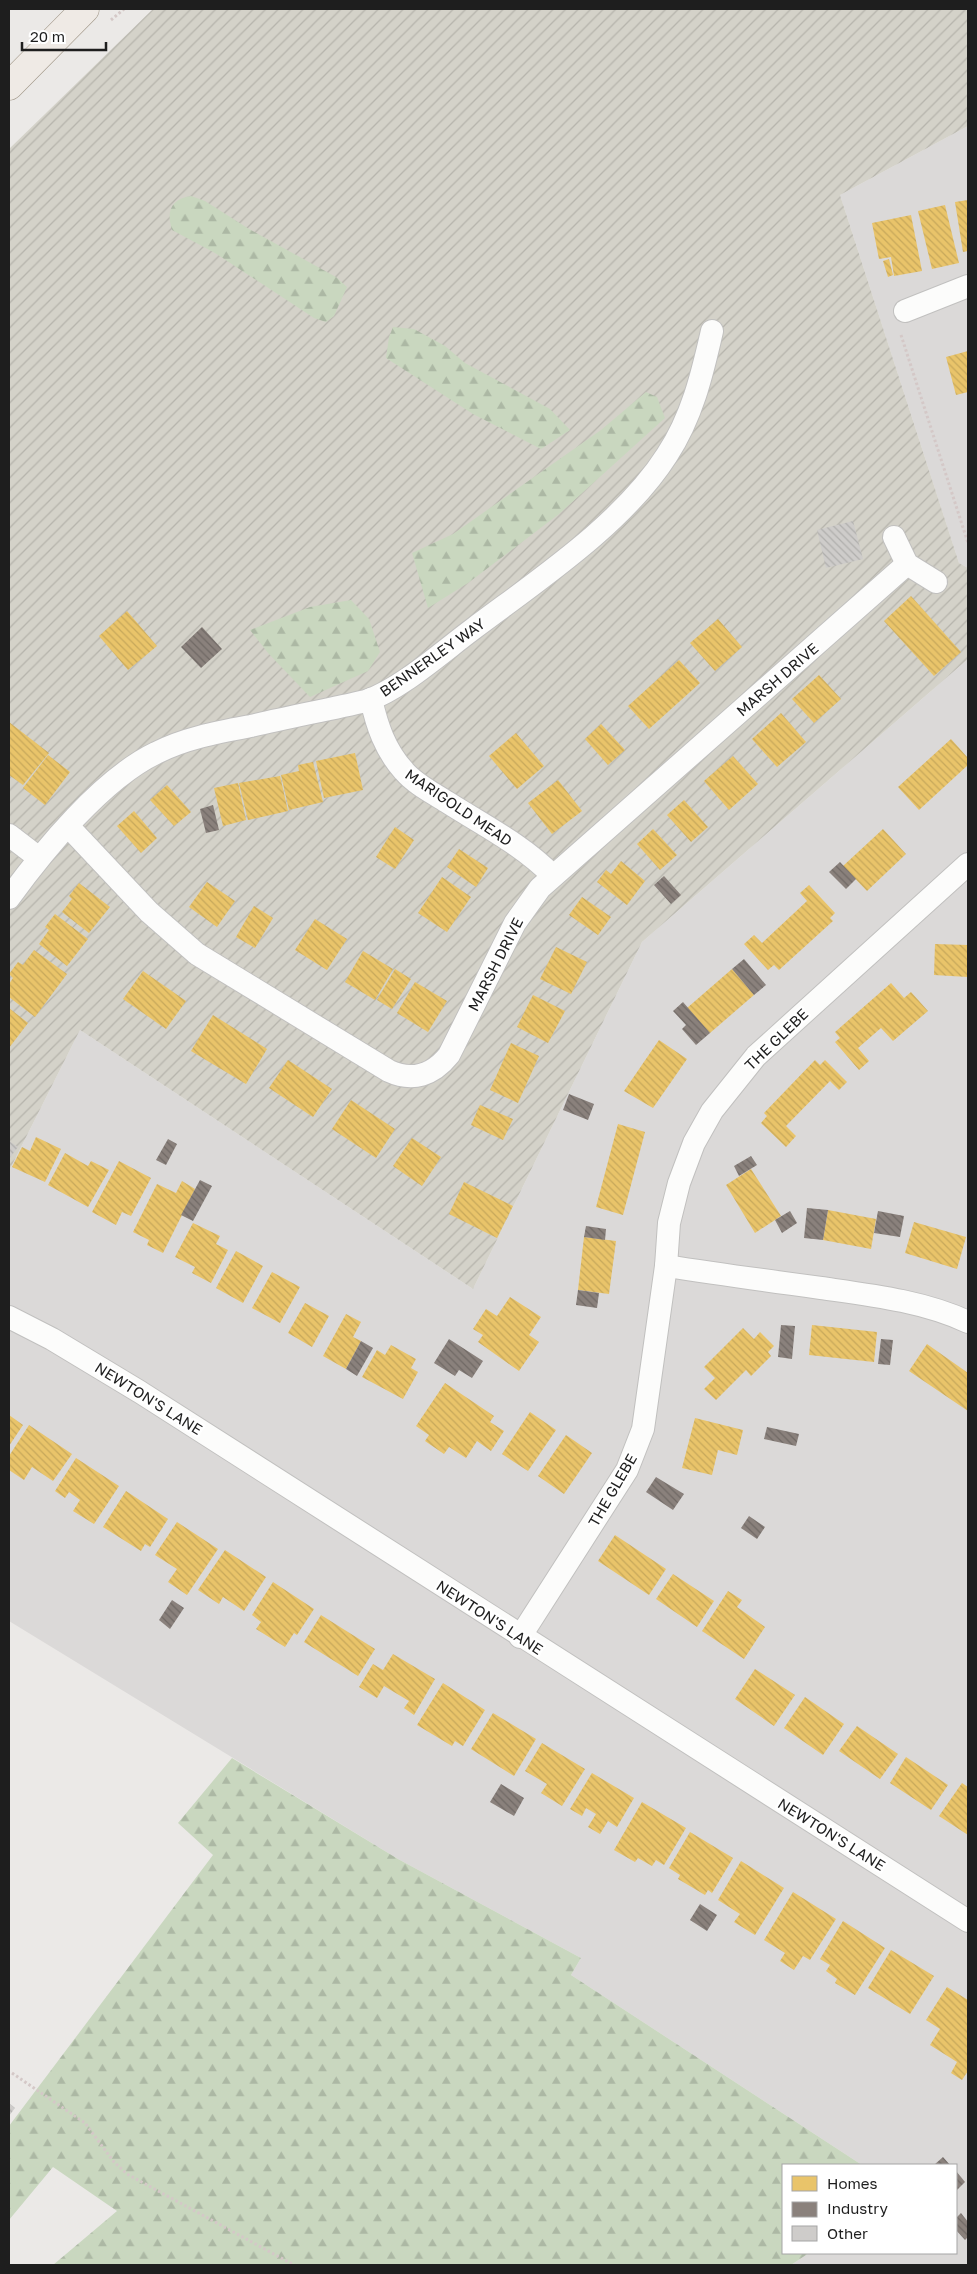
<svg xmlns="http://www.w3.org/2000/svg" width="977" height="2274" font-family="'Golos Text',sans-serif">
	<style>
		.residential { fill: #dbd9d8 }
		.construction { fill: url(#construction-furrows) }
		.forest { fill: url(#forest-firs) }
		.homes { fill: url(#homes-back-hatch) }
		.industry { fill: url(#industry-back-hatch) }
		.building { fill: url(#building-back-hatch) }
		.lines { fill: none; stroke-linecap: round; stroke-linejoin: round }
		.street-casing { stroke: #c1c0bf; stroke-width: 24 }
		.primary-casing { stroke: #9f9586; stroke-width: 29 }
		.path { stroke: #d4c8c7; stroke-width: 3; stroke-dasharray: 2.5 2.5; stroke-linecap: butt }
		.street { stroke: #fcfcfb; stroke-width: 22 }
		.primary { stroke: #efeae5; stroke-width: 28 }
		.labels { text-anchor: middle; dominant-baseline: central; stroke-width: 5; stroke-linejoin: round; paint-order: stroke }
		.street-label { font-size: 15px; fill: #1e1e1e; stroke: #fff }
	</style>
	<defs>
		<pattern id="construction-furrows" width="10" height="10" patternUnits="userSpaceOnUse" patternTransform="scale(1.25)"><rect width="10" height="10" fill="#d4d2c9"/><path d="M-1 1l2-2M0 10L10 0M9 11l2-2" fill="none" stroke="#b6b4ac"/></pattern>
		<pattern id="forest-firs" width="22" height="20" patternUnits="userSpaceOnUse" patternTransform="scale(1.25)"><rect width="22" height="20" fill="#c9d7bf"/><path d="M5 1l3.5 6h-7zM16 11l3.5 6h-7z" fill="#acb8a4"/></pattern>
		<pattern id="homes-back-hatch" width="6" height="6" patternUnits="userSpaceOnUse" patternTransform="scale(1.25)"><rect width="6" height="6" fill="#e9c46a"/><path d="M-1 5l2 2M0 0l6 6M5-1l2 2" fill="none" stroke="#c7a85b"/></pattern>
		<pattern id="industry-back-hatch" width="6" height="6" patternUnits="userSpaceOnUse" patternTransform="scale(1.25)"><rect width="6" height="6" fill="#8a817c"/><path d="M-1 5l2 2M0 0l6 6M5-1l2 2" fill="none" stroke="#706965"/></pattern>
		<pattern id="building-back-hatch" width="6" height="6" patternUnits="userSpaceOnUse" patternTransform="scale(1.25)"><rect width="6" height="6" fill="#ceccca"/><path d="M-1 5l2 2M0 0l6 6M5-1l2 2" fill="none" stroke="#b0afad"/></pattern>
	</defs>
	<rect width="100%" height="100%" fill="#ebe9e7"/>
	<g class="residential">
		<path d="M968,126V568L959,563L840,195Z"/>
		<path d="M968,659V2265H791L809,2253H956V2165H862L571,1975L581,1958L398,1859L9,1621V1171L80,1030L473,1289L642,942Z"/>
	</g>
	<path class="construction" d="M153,9H968V126L840,195L959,563L968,568V659L642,942L473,1289L80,1030L9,1171V149Z"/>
	<g class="forest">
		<path d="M191,196L205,201L249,229L336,277L347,287L334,316L326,322L314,318L215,253L172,230C166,211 171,199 191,196Z"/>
		<path d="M393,327L414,329L445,346L465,363L550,409L570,430L541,449L473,414L386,358L389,337Z"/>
		<path d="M646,392L657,397L665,418L559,514L468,583L428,608L412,553L453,534L601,430Z"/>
		<path d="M351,600L369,619L380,652L368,671L310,697L268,653L250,630L310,607Z"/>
		<path d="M232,1758L398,1859L581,1958L571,1975L862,2165H783V2253H809L791,2265H53L117,2211L53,2167L9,2220V2126L213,1855L178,1823Z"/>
	</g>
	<g class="homes">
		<path d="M968,200V251L963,252L955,202Z"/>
		<path d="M945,205L959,263L932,269L918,211Z"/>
		<path d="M911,215L922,271L894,276L891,257L879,259L872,223Z"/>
		<path d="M889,259L893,275L888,277L883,261Z"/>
		<path d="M968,351V392L956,395L946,357Z"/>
		<path d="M911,596L961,652L934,676L884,621Z"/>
		<path d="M127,611L157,646L128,670L99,636Z"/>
		<path d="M718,619L742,647L715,671L690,643Z"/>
		<path d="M679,660L700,683L649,729L628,706Z"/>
		<path d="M819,675L841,699L814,723L792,699Z"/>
		<path d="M781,713L806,742L777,767L752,739Z"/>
		<path d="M9,722L49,753L23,785L9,775Z"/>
		<path d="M601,724L625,750L608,765L585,739Z"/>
		<path d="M516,733L544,766L517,789L489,756Z"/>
		<path d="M951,739L968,758V765L919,810L898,787Z"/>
		<path d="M355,753L363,790L324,798L316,761Z"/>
		<path d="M48,755L70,772L45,805L23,788Z"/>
		<path d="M733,756L758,784L729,810L704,781Z"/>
		<path d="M313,762L323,802L289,810L281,775L299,771L298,765Z"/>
		<path d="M280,776L288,811L248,820L239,783Z"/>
		<path d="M558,780L582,811L552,834L528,803Z"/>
		<path d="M238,783L246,820L223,826L214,788Z"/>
		<path d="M167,785L191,812L174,826L150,800Z"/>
		<path d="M684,800L708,827L691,842L667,815Z"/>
		<path d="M134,811L157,838L141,853L117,826Z"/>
		<path d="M395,827L414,840L395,869L376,857Z"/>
		<path d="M653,829L677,855L660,870L637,844Z"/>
		<path d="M883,829L906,854L867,891L843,866Z"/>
		<path d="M459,849L488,868L476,887L447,867Z"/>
		<path d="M621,861L645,881L627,905L597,882L606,870L611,874Z"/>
		<path d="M442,877L471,897L447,932L418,913Z"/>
		<path d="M207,882L235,901L217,927L189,907Z"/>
		<path d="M79,883L110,907L89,933L62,912L72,899L69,896Z"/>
		<path d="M809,885L835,913L830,918L833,921L779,970L774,965L768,970L744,944L754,935L762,943L807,901L800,893Z"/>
		<path d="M582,897L611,917L598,935L569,915Z"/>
		<path d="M254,906L273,918L255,948L236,937Z"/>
		<path d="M55,914L88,939L67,966L39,944L49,930L45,927Z"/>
		<path d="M315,919L347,939L327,970L295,950Z"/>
		<path d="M935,944L968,945V977L934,975Z"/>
		<path d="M556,947L587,962L571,994L540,979Z"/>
		<path d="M34,950L67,974L35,1017L9,997V984L13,978L9,974L18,962L23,965Z"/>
		<path d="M363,951L393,969L375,1000L345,982Z"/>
		<path d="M395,969L411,979L392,1009L377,1000Z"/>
		<path d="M732,969L754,995L710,1033L687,1008Z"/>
		<path d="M143,971L186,1001L166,1029L123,999Z"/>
		<path d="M415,982L447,1001L428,1032L397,1013Z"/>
		<path d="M891,983L904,998L911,992L928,1011L893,1041L881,1028L858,1048L869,1061L859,1070L835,1042L840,1038L835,1032Z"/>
		<path d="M533,995L565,1011L548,1043L517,1027Z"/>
		<path d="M9,1008L28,1023L9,1048Z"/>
		<path d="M213,1015L267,1049L246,1084L191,1051Z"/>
		<path d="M659,1040L687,1059L653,1108L624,1091Z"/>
		<path d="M511,1043L539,1056L518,1103L490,1090Z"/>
		<path d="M288,1060L332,1089L313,1117L269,1088Z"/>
		<path d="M815,1060L820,1065L825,1060L847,1082L839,1090L830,1081L786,1126L796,1136L786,1147L761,1123L767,1116L764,1113Z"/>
		<path d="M351,1100L395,1129L376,1158L332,1129Z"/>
		<path d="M480,1105L513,1119L503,1140L471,1125Z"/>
		<path d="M618,1124L645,1132L623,1215L596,1207Z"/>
		<path d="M36,1137L61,1149L45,1182L12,1167L22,1147L30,1151Z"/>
		<path d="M412,1138L441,1157L422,1186L393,1166Z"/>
		<path d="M65,1153L88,1166L91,1161L109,1170L88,1207L48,1185Z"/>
		<path d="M119,1161L151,1178L131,1216L122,1212L116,1225L92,1212Z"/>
		<path d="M751,1169L781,1216L755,1233L726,1185Z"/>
		<path d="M182,1181L195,1189L163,1253L147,1245L149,1240L133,1232L157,1184L176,1193Z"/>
		<path d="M464,1182L513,1206L497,1238L449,1214Z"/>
		<path d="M828,1210L876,1219L871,1249L823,1240Z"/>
		<path d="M914,1222L966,1237L957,1269L905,1253Z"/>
		<path d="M193,1223L220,1236L216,1244L228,1250L211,1283L192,1273L195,1267L175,1257Z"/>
		<path d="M584,1237L616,1241L609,1294L578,1290Z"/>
		<path d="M236,1251L263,1266L243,1303L216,1288Z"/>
		<path d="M272,1272L300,1287L280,1323L252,1308Z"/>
		<path d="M510,1297L541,1317L529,1335L539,1342L519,1371L478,1342L483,1335L473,1329L486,1309L497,1316Z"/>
		<path d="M305,1303L329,1316L312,1347L288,1333Z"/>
		<path d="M346,1314L361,1322L353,1337L361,1341L346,1369L323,1356Z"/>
		<path d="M812,1325L877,1332L874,1362L809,1355Z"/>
		<path d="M743,1328L754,1339L760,1332L774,1346L768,1352L771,1356L751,1376L746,1370L716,1400L704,1389L715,1378L704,1367Z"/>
		<path d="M927,1344L968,1373V1411L909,1371Z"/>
		<path d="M391,1345L416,1359L411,1368L418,1372L403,1399L362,1377L377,1350L385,1355Z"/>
		<path d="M445,1383L494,1416L490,1422L504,1431L491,1451L477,1441L466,1458L449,1447L444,1454L425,1441L429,1435L416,1426Z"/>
		<path d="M530,1412L556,1430L528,1471L502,1454Z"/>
		<path d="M9,1415L23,1425L9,1446Z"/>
		<path d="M695,1418L743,1430L737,1455L718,1450L712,1475L682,1468Z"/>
		<path d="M29,1425L72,1454L53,1481L32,1467L24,1480L9,1470V1456Z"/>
		<path d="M566,1435L592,1453L564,1494L538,1476Z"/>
		<path d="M76,1458L119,1486L94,1524L73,1511L80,1500L69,1492L65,1498L55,1491Z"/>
		<path d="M126,1491L168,1519L150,1547L145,1544L141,1551L103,1527Z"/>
		<path d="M177,1522L218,1549L187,1595L168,1582L177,1569L155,1555Z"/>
		<path d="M615,1535L666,1569L649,1595L598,1561Z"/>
		<path d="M225,1550L266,1577L244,1611L223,1597L219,1604L198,1590Z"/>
		<path d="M673,1574L714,1601L697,1627L656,1599Z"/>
		<path d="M273,1582L314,1609L297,1635L294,1633L285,1647L256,1629L261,1622L252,1615Z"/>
		<path d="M728,1591L742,1600L737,1607L765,1627L744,1659L702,1631Z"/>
		<path d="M321,1615L375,1649L358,1676L304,1642Z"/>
		<path d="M393,1654L435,1679L414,1715L404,1708L409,1701L384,1686L377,1698L359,1687L373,1664L383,1670Z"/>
		<path d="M755,1669L795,1695L774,1726L735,1699Z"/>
		<path d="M443,1683L485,1710L463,1746L455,1741L452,1746L417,1725Z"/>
		<path d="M805,1697L844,1724L823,1755L784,1728Z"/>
		<path d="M493,1713L536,1739L514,1776L471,1749Z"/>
		<path d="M857,1726L898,1754L880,1779L839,1751Z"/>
		<path d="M542,1743L585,1769L562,1806L541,1793L547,1784L525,1771Z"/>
		<path d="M906,1757L948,1785L931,1810L890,1783Z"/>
		<path d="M592,1773L634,1798L617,1827L608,1821L600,1834L588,1827L596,1814L586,1808L582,1816L570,1809Z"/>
		<path d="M962,1783L968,1787V1835L939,1816Z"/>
		<path d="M642,1802L686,1828L664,1865L656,1860L652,1866L638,1858L635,1862L614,1850Z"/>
		<path d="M690,1832L733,1858L712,1893L708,1890L705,1895L678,1879L680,1875L669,1868Z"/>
		<path d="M741,1861L784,1888L755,1935L734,1922L740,1914L718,1900Z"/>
		<path d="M793,1892L836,1919L810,1960L803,1956L794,1970L780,1961L785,1953L764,1940Z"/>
		<path d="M843,1921L885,1948L855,1995L835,1983L837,1979L826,1971L830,1965L820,1959Z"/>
		<path d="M891,1950L934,1976L910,2014L868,1988Z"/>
		<path d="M947,1987L968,2000V2071L962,2080L951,2073L957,2062L930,2045L940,2029L926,2020Z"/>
	</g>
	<g class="industry">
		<path d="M202,627L222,649L201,668L181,647Z"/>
		<path d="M213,805L219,830L206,833L200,809Z"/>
		<path d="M840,862L856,879L846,889L829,872Z"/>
		<path d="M664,876L681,895L671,904L654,885Z"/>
		<path d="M744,959L766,985L754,995L732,969Z"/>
		<path d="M683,1002L710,1033L696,1045L682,1029L686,1025L673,1011Z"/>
		<path d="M569,1094L594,1104L588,1120L563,1110Z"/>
		<path d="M168,1139L177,1144L166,1165L156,1160Z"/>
		<path d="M751,1156L757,1165L739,1176L734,1166Z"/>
		<path d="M200,1180L212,1186L193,1221L181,1215Z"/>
		<path d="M807,1208L828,1210L823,1240L804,1238Z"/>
		<path d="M790,1211L797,1223L782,1233L775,1220Z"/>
		<path d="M878,1211L904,1216L900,1237L874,1233Z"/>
		<path d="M586,1226L606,1229L605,1240L584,1237Z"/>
		<path d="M578,1290L599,1293L597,1308L576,1305Z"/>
		<path d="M781,1325L795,1326L792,1359L778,1357Z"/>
		<path d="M449,1339L483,1361L472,1378L459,1370L455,1376L434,1363Z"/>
		<path d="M881,1339L893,1340L890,1365L878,1364Z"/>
		<path d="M361,1341L373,1348L357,1376L346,1369Z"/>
		<path d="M767,1427L799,1434L796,1446L764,1439Z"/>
		<path d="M656,1477L684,1494L673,1510L646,1492Z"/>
		<path d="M749,1516L765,1527L757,1539L741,1528Z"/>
		<path d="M172,1600L184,1608L170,1629L159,1620Z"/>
		<path d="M501,1784L524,1798L514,1816L490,1802Z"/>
		<path d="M700,1904L717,1915L707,1931L690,1920Z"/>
		<path d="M943,2157L950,2165H934Z"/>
		<path d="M956,2171L965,2182L956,2191Z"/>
		<path d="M961,2213L968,2222V2237L965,2240L956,2230V2218Z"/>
	</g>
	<g class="building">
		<path d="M853,521L863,559L826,568L817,530Z"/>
		<path d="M9,1141L18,1147L9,1159Z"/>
		<path d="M9,2103L15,2108L9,2116Z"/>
	</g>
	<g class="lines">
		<g class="street-casing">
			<g id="street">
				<path d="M905,311L968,286"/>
				<path d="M894,537L907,564L936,582"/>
				<path d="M371,699C377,726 385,750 404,771C415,784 433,793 447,802C483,825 523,845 553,876"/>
				<path d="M68,826L149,912L197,954L389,1071C413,1082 433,1075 449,1055L515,923L540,888L907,564"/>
				<path d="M9,835L39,858"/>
				<path d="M9,898C44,850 102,779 156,753C185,738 219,732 251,726C289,717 327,710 366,701C401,689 442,652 473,629C538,580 623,524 667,455C692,417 702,375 712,331"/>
				<path d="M666,1266C718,1274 769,1281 821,1288C870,1295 923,1301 968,1322"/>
				<path d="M9,1317L52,1339L140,1392L968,1921"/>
				<path d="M520,1637L627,1470L643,1429L666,1266L669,1223L679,1183L694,1143L712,1111L756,1056L968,864"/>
			</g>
		</g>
		<g class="primary-casing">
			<path id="primary" d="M9,86L85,9"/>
		</g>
		<g class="path">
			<path d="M111,20L124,9"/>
			<path d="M901,335L968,543"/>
			<path d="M12,2073L85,2123L114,2162L127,2174L294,2265"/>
		</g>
		<use href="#street" class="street"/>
		<use href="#primary" class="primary"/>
	</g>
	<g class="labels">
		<g class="street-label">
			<text transform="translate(432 657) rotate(-35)">BENNERLEY WAY</text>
			<text transform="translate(777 679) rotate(-41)">MARSH DRIVE</text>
			<text transform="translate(459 807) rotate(34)">MARIGOLD MEAD</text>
			<text transform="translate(495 964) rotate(-63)">MARSH DRIVE</text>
			<text transform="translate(776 1039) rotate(-44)">THE GLEBE</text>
			<text transform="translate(149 1398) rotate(32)">NEWTON'S LANE</text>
			<text transform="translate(612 1490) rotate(-60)">THE GLEBE</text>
			<text transform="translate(490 1617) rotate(33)">NEWTON'S LANE</text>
			<text transform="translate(832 1834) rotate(32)">NEWTON'S LANE</text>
		</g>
	</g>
	<rect width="977" height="2274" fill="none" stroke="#1e1e1e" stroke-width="20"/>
	<rect x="782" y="2164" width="175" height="90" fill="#ffffff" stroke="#a5a5a5"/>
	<rect x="792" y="2176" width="25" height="15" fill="#e9c46a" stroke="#a5a5a5"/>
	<text x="827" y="2189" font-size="15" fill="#1e1e1e">Homes</text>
	<rect x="792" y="2202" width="25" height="15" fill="#8a817c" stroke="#a5a5a5"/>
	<text x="827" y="2214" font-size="15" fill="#1e1e1e">Industry</text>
	<rect x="792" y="2226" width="25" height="15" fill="#ceccca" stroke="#a5a5a5"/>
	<text x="827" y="2239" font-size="15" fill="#1e1e1e">Other</text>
	<path d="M22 42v8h84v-8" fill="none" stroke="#1e1e1e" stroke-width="2.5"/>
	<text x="30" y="42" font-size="15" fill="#1e1e1e" stroke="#ffffff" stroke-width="4" paint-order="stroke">20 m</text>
</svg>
